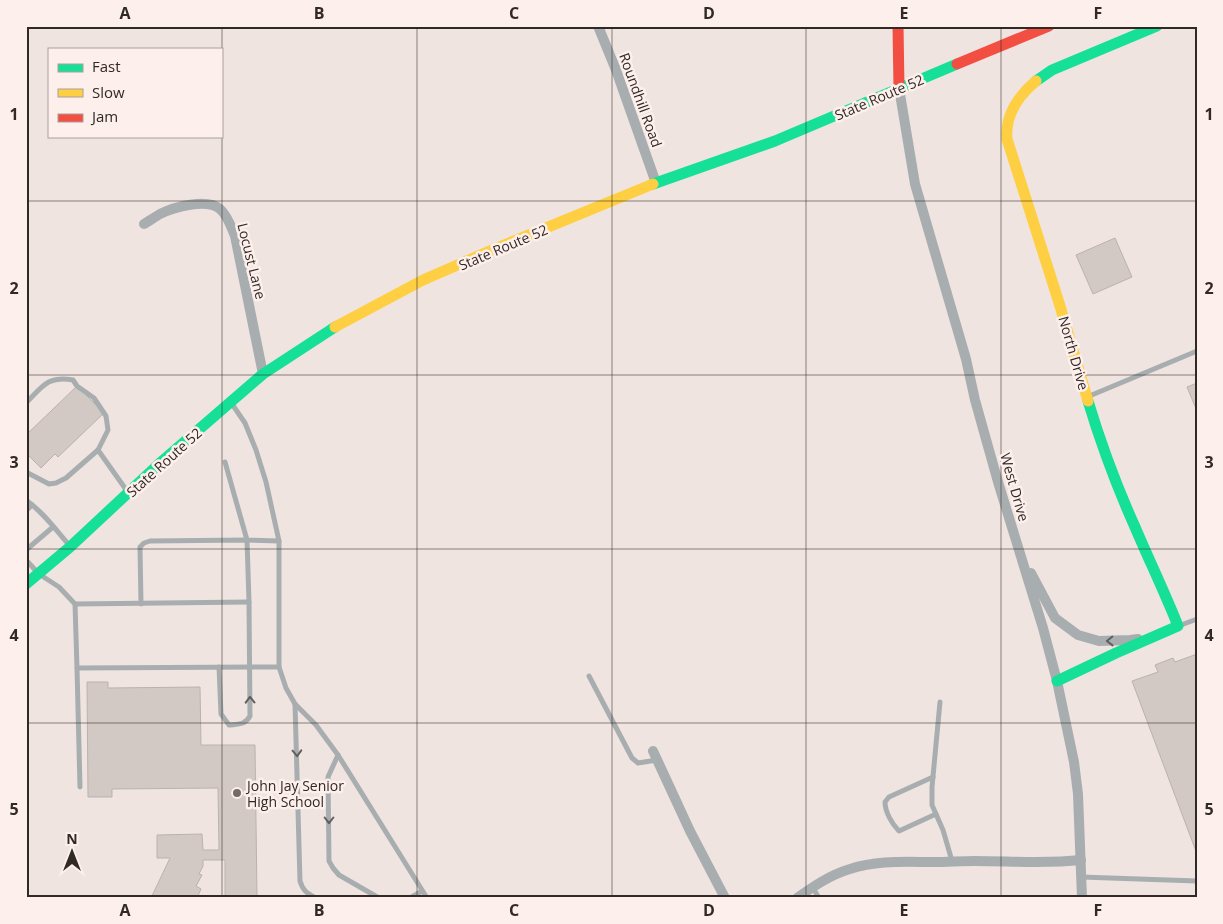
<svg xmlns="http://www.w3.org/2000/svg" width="1223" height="924" font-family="'Open Sans',sans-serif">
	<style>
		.building { fill: #d2c8c4; stroke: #bbb2af }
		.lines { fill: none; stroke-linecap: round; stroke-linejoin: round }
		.lane { stroke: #a8aeb0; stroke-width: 5 }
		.street { stroke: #a8aeb0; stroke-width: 10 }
		.fast { stroke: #16e098; stroke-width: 11 }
		.slow { stroke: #ffcf43; stroke-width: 11 }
		.jam { stroke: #f24e42; stroke-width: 11 }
		.oneway { stroke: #615e5d }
		.grid { fill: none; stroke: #312926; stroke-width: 1; stroke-opacity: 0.55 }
		.poi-dot { fill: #746a67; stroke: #fdefeb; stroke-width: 2 }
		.labels { text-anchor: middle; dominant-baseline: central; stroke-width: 5; stroke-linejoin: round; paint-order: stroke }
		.street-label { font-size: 14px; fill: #312926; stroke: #fdefeb }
		.poi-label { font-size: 14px; fill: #312926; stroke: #fdefeb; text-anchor: start }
		.neatline { fill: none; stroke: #312926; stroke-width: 2 }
		.grid-label { font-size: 16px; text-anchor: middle; font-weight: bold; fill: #312926 }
	</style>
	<rect width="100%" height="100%" fill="#f0e4e0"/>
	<g class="building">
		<path d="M1115,238L1132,277L1093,294L1076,255Z"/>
		<path d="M1197,383V411L1187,387Z"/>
		<path d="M77,386L104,413L58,457L55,454L41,468L26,453V435Z"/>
		<path d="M1197,654V854L1132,681L1158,672L1155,665L1173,658L1175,662Z"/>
		<path d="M87,682H108V688L200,687L201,745H255L257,898H225V860H203V866L199,874L202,875L196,886L201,889L197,898H151L170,858H157V835L202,834L203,850H219L218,788L112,789V797H88Z"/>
	</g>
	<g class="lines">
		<g class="lane">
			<path d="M1087,397L1197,351"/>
			<path d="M26,403C42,387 48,375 73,380L77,386L94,398L106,416L108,430L98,450L66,478L56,483L49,484L26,472"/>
			<path d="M232,404L245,423L256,450L266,482L279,541V667L286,688L295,704L316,725L338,755L427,898"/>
			<path d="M98,450L127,491"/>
			<path d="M225,462L247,540L279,541"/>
			<path d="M26,500C43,512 56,530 69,545"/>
			<path d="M26,511L32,505"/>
			<path d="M26,550L53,527"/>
			<path d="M26,560L39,574L59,587L75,604L77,668L279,667"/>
			<path d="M75,604L249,602"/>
			<path d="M141,604L140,547L144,543L150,541L247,540L249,602L250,716C245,725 239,724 229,725L221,714L219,667"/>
			<path d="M1181,625L1197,619"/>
			<path d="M77,668L80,787"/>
			<path d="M589,676L632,758L638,763L657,760"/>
			<path d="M940,702L932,787V805L943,830L952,861"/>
			<path d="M295,704L300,881C303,891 307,893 316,898"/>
			<path d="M338,755L328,777L329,861L333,868L339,875L379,898"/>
			<path d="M933,777L889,797L885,802C885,812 892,824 899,831L936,814"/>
			<path d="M1081,877L1197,881"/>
			<path d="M813,888L819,898"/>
			<path d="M410,898L422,891"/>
		</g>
		<g class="street">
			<path d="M598,26L616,70L656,183"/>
			<path d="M899,88L915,184L966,359L975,400L998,482L1043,628L1057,681L1074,762L1078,794L1082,898"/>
			<path d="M144,224C149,221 155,217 160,214C174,207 207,198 220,209C228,216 231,227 235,236L263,374"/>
			<path d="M1031,573L1055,618L1078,635L1099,641L1130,640L1138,639"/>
			<path d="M653,751L690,831L725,898"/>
			<path d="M797,898C814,886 830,875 850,869C877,860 905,862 933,862C947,862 961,861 975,861C1010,861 1045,864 1081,860"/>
		</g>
		<g class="fast">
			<path d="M1036,81L1052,70L1157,26"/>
			<path d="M653,184L775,141L957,64"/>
			<path d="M26,584L70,547L159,464L263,374L335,327"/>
			<path d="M1057,681L1116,653L1178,626C1165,593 1149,560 1135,527C1117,487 1101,444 1088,401"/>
		</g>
		<g class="slow">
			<path d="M1036,81C1019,95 1005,115 1007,139L1060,306L1088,401"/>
			<path d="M335,327L423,280L492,250L653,184"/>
		</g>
		<g class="jam">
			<path d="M898,26L899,88"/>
			<path d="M957,64L1049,26"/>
		</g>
	</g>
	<defs><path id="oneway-chevron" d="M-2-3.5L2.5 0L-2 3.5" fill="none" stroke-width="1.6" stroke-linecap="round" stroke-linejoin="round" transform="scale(1.25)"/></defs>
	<g class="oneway">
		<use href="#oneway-chevron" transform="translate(1110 641) rotate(179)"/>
		<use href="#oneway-chevron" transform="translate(250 700) rotate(-91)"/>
		<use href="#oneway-chevron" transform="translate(297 753) rotate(88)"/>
		<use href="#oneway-chevron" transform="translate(329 820) rotate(90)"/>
	</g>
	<path class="grid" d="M222,26V898M417,26V898M612,26V898M806,26V898M1001,26V898M26,201H1197M26,375H1197M26,549H1197M26,723H1197"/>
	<circle class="poi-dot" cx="237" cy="793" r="5"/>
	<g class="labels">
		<g class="street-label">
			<text transform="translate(879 97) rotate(-23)">State Route 52</text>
			<text transform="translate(641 100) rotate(70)">Roundhill Road</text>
			<text transform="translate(503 247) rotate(-23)">State Route 52</text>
			<text transform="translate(252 261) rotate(76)">Locust Lane</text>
			<text transform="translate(1074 353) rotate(74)">North Drive</text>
			<text transform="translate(164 462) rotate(-42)">State Route 52</text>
			<text transform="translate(1015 487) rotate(74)">West Drive</text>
		</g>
		<g class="poi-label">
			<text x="247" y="785">John Jay Senior<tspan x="247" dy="16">High School</tspan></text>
		</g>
	</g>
	<rect width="1223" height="924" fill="none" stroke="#fdefeb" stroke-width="55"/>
	<rect x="48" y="48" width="175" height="90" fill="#fdefeb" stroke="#aba09c"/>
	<rect x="58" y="64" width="25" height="8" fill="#16e098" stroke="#aba09c"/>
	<text x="92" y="72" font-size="15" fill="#312926">Fast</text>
	<rect x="58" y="89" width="25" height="8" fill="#ffcf43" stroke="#aba09c"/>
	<text x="92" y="98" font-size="15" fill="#312926">Slow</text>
	<rect x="58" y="114" width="25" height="8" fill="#f24e42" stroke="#aba09c"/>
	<text x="92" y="122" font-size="15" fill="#312926">Jam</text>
	<g transform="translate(72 852)" stroke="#fdefeb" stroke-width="4" paint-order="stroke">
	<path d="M0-4L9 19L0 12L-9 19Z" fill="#312926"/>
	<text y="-8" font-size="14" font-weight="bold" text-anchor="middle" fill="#312926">N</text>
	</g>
	<rect x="28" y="28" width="1168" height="868" class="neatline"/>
	<g class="grid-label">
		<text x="125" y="19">A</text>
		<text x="319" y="19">B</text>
		<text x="514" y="19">C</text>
		<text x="709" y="19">D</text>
		<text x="904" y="19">E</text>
		<text x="1098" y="19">F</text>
		<text x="14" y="120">1</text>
		<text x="1209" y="120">1</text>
		<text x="14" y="294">2</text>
		<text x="1209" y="294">2</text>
		<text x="14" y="468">3</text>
		<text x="1209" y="468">3</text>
		<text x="14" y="641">4</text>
		<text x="1209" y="641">4</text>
		<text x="14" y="815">5</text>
		<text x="1209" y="815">5</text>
		<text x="125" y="916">A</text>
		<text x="319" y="916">B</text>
		<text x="514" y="916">C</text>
		<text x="709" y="916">D</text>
		<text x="904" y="916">E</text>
		<text x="1098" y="916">F</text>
	</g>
</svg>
